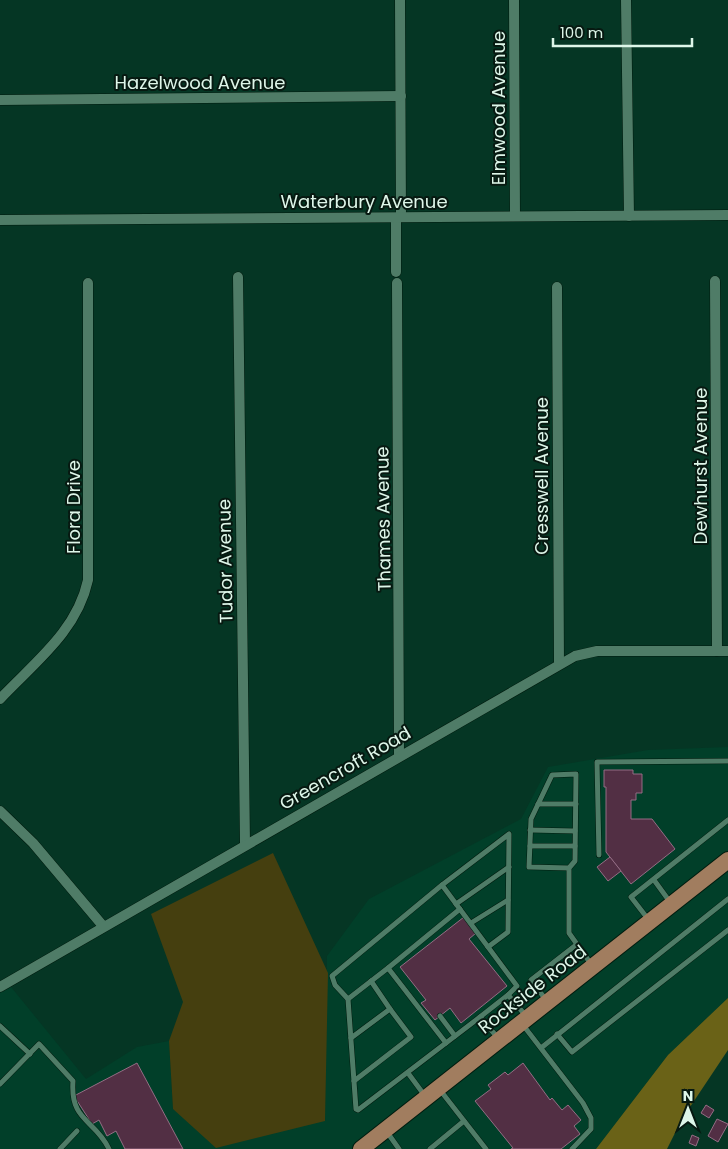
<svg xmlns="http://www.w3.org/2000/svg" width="728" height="1149" font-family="Poppins,sans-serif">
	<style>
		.built { fill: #013f29 }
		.green { fill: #453f0f }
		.forest { fill: #6a6217 }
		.building { fill: #522f44; stroke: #946d84 }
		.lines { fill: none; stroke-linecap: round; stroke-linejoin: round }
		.lane-casing { stroke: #001b0e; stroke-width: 6 }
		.street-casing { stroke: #001b0e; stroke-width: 11 }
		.primary-casing { stroke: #001b0e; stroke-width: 18 }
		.lane { stroke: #4f7c67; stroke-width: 5 }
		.street { stroke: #4f7c67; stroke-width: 10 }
		.primary { stroke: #a17d5f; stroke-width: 16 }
		.labels { text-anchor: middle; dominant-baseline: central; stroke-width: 4; stroke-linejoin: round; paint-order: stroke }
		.street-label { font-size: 18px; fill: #def6e9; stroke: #071911 }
	</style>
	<rect width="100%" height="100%" fill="#053624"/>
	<path class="built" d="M728,747V998L668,1055L596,1149H0V987L7,982L86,1079L137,1047L169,1041L173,1109L325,1121L327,956L369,899L521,819L548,767L648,750Z"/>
	<path class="green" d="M273,853L328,973L325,1121L216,1148L173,1109L169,1041L183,1002L151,914Z"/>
	<path class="forest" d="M728,998V1050L682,1119L667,1149H596L668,1055Z"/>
	<g class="building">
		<path d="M604,770H633V774H642V793H636V800H631V819H652L675,849L631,884L606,852V787H604Z"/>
		<path d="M610,857L621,871L608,881L597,867Z"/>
		<path d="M464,917L476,933L469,939L507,986L461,1023L450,1008L435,1020L421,1003L426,1000L400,967Z"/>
		<path d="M137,1063L183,1149H125L116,1131L107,1136L99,1120L92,1124L74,1096Z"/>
		<path d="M523,1063L550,1100L552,1098L562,1110L568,1105L581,1120L574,1126L580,1134L561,1149H511L513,1148L475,1101L491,1089L488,1085L505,1072L508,1075Z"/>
		<path d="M706,1105L714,1110L709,1118L701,1113Z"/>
		<path d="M717,1119L728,1124L718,1142L708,1136Z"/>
		<path d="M692,1135L699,1138L696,1146L689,1143Z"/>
	</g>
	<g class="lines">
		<g class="lane-casing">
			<g id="lane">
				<path d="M538,804H576"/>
				<path d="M530,830L575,831"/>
				<path d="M530,846H575"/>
				<path d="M599,855L597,762L728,761"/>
				<path d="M569,868L529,867L531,819L552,775L576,774L575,861L569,868V933L591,964"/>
				<path d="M654,880L670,902"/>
				<path d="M442,885L509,834L508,932L488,947"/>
				<path d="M456,904L509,867"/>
				<path d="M648,919L631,897L728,820"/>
				<path d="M471,923L508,900"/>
				<path d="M388,968L460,909"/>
				<path d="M371,981L390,1009"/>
				<path d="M348,999L388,968L446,1043"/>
				<path d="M546,1000L531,980L576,945"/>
				<path d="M440,1016L455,1036"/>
				<path d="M480,1017L358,1110L356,1109L348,999L335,985L332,976L442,885L517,986L508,995"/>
				<path d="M523,1025L583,1103L591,1118V1129L572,1149"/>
				<path d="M0,1026L30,1054"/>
				<path d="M557,1034L572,1052L728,930"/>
				<path d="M351,1038L390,1009L411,1037L354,1081"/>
				<path d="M498,1038L480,1017L508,995L526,1016"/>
				<path d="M541,1048L728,899"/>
				<path d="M408,1073L425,1096"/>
				<path d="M0,1084L39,1044L73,1081C70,1122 95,1119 109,1149"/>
				<path d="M440,1090L486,1149"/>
				<path d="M387,1132L399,1149"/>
				<path d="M60,1149L77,1131"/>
				<path d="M430,1149L464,1121"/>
			</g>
		</g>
		<g class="street-casing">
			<g id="street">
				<path d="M400,0L401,217"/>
				<path d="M514,0L515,216"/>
				<path d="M626,0L629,216"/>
				<path d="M0,100L401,96"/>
				<path d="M396,218V272"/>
				<path d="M0,220L728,215"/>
				<path d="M238,277L245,844"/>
				<path d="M715,281L717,651"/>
				<path d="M397,283L399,755"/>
				<path d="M557,287L559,664"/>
				<path d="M0,699C35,662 77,631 88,580V283"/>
				<path d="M0,811L33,843L103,926"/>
				<path d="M0,987L575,656L597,651H728"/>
			</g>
		</g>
		<g class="primary-casing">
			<path id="primary" d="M361,1149L728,860"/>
		</g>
		<use href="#lane" class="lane"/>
		<use href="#street" class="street"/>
		<use href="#primary" class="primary"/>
	</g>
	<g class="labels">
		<g class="street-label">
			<text x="200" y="82">Hazelwood Avenue</text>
			<text transform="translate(498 108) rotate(-90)">Elmwood Avenue</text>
			<text x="364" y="201">Waterbury Avenue</text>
			<text transform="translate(700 466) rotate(-90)">Dewhurst Avenue</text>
			<text transform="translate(541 476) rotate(-90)">Cresswell Avenue</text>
			<text transform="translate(73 507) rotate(-90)">Flora Drive</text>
			<text transform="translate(383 519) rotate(-91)">Thames Avenue</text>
			<text transform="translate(225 561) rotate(-91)">Tudor Avenue</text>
			<text transform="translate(345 768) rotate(-30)">Greencroft Road</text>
			<text transform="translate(532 989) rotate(-38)">Rockside Road</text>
		</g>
	</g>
	<g transform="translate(688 1109)" stroke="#071911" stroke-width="4" paint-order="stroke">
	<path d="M0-4L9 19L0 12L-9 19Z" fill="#def6e9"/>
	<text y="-8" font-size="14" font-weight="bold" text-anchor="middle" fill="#def6e9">N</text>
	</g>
	<path d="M553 38v8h139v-8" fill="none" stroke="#def6e9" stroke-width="2.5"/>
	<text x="560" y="38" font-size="15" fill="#def6e9" stroke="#071911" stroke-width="4" paint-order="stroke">100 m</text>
</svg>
